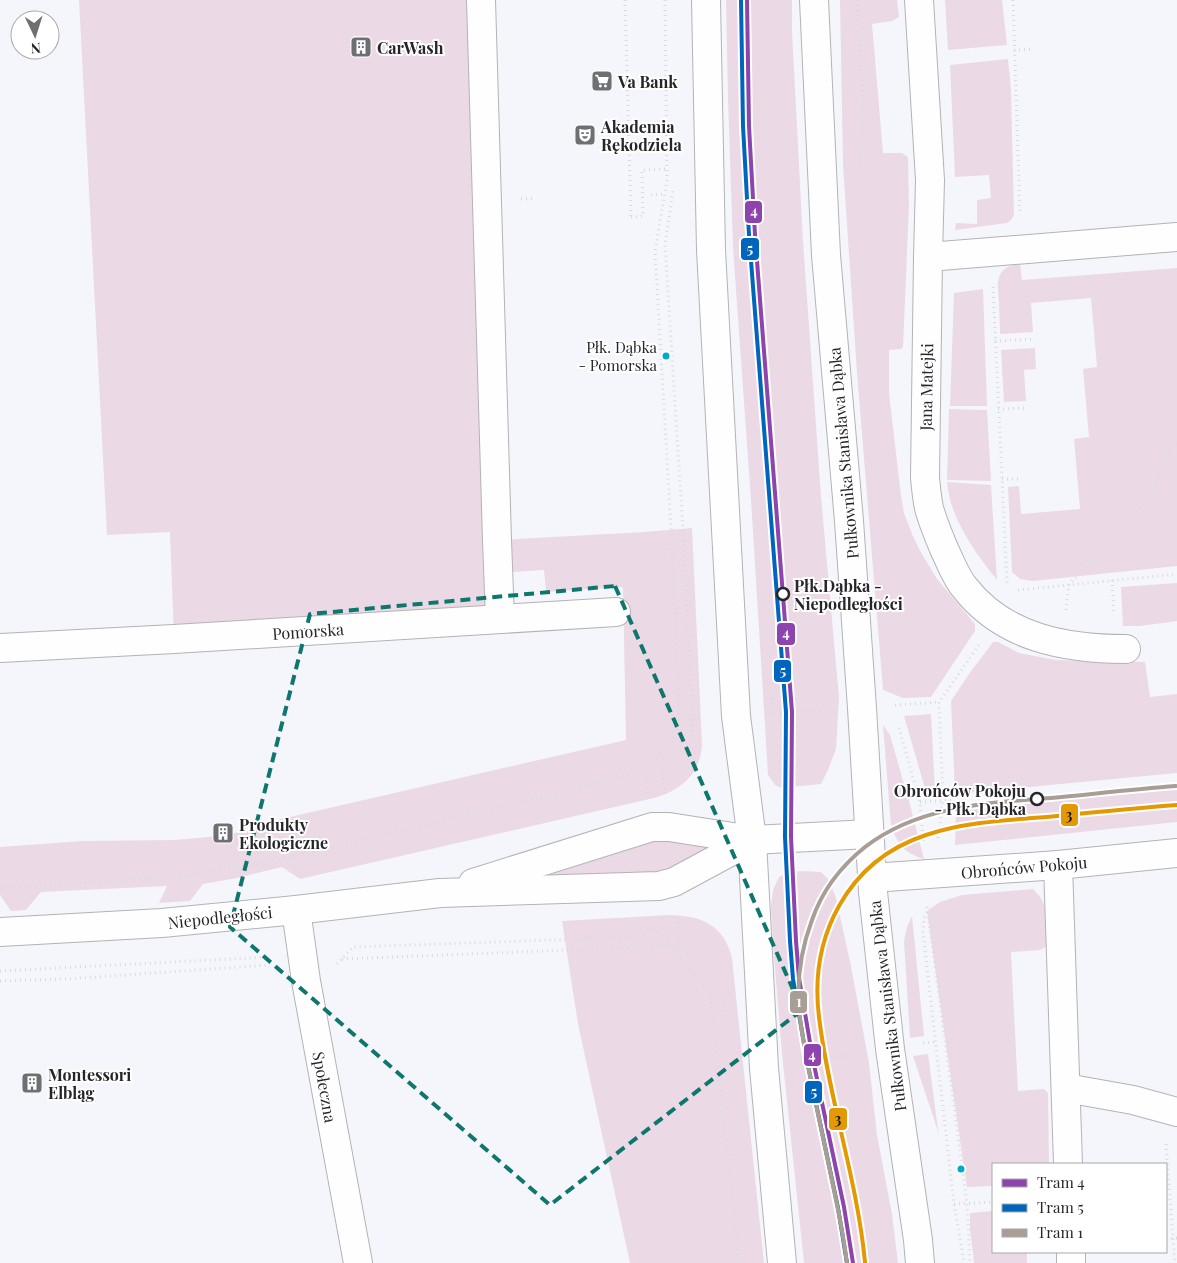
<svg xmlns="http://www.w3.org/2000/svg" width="1177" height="1263" font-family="'Playfair Display',serif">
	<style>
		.green { fill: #ebdae6 }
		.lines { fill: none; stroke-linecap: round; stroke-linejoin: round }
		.minor-casing { stroke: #b3b3b7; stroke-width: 30 }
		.path { stroke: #dadadc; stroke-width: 3; stroke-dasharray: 1 4; stroke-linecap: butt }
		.minor { stroke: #fefefe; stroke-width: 28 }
		.path-bridge { stroke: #dadadc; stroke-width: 3; stroke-dasharray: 1 4; stroke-linecap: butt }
		.tram-1-casing { stroke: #fff; stroke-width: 8 }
		.tram-2-casing { stroke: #fff; stroke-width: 8 }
		.tram-3-casing { stroke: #fff; stroke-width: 8 }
		.tram-4-casing { stroke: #fff; stroke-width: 8 }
		.tram-1 { stroke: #8e44ad; stroke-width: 4 }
		.tram-2 { stroke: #0065bd; stroke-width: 4 }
		.tram-3 { stroke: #a89e95; stroke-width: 4 }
		.tram-4 { stroke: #e29904; stroke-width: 4 }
		.marked { fill: none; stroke: #0f766e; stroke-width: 4; stroke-dasharray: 10 6; stroke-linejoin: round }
		.bus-dot { fill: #00a9ce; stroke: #fff; stroke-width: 2 }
		.stop-dot { fill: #fff; stroke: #26262a; stroke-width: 2.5 }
		.labels { text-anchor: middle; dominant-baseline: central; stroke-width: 4; stroke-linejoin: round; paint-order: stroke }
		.bus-label { font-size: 15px; fill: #26262a; stroke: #fff; text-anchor: end }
		.poi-label { font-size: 16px; font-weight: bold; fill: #26262a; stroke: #fff; text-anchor: start }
		.street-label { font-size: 16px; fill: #26262a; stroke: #fff }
		.stop-label { font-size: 16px; font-weight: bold; fill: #26262a; stroke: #fff; text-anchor: start }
		.line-badge { stroke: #fff; stroke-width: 2 }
		.badge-label { font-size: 14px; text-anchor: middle; font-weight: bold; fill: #fff }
		.pale-badge-label { font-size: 14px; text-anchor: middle; font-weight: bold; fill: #111 }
	</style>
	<rect width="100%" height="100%" fill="#f5f6fb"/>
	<g class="green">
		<path d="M79,0H481L497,540L644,532L692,528L702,745C700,775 681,790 654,798L300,879L282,867L237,878L203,884L190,901L159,903L167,886L41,892L26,910L11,911L0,895V847L82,841L174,840L208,837L268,828V822L626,740L623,587L546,592L544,570L498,573L500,619L174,639L170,532L107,535Z"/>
		<path d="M726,0H792V31L803,241L821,496L839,698L836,749L828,770L821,784L782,788L775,785L768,775L751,500L733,248L728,99Z"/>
		<path d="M840,0H897L899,17L892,21L872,24L883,153H902L908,157L909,207L903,347L901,349L889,350V393L901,496L904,513L912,534L919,549L937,579L975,624V631L931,697L903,698L883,690L857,373L843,165Z"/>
		<path d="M945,0H1002L1007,45L948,50Z"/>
		<path d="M1008,59L1011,89L1014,215L1011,220L1007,223L955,230L956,223L977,224V200L991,198L989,175L955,177L950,65Z"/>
		<path d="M1020,264L1022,280L1177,268V566L1032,581L1020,579L1012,572L1008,487L1019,486L1021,514L1080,509L1074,439L1089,437L1083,369L1097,367L1091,298L1031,303L1033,332L1000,334C1000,324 999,313 999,302C997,283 995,266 1020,264Z"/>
		<path d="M983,289L987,406H950L954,293Z"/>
		<path d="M1035,348L1036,369L1024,370L1026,401L1004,402L1001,350Z"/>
		<path d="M949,409L987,410L991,481L947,480Z"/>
		<path d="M947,482L991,485L997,580C975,553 950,518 947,482Z"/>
		<path d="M1177,583V621L1140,626H1123L1121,587Z"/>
		<path d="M993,642H998L1019,653L1056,660L1145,662L1150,697L1177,694V773L955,794L951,701L969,674Z"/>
		<path d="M931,714L935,791L926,792L904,716Z"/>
		<path d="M883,725L890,735L910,805L924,859C903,852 899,846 891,826Z"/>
		<path d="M1177,785V822L955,845L956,806Z"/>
		<path d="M703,829L720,840L691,871L493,878Z"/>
		<path d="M804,871L821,872L829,880L836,898L851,966L869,1063L877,1135L892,1214L898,1263H804L782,1054L773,944L771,906L773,890L779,877L787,872Z"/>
		<path d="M1033,889C1037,893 1041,897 1043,902C1048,913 1046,934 1047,946L1040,950L1011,952L1018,1091L1044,1089L1048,1093L1049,1164H993V1186L967,1187L948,1059L927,911L940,902L962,895Z"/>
		<path d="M669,915C702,916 723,924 732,958L764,1263H630L578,1024L562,921Z"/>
		<path d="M912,916L924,1036L910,1038L904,941L907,927Z"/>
		<path d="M928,1054L939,1137L937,1128L913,1056Z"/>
		<path d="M993,1211V1252H1027V1263H974L970,1230V1213Z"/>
	</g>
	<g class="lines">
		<g class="minor-casing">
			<g id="minor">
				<path d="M481,0L497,540L500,619"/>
				<path d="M706,0L711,250L736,716L752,840L764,1068L782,1263"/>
				<path d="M814,0L826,255L849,521L862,708L873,892L890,1049L918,1240L920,1263"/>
				<path d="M919,0L930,180L928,257L925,478C926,488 927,499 929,508C933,523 939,537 945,551C951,563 956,578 965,588C1004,638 1066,649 1126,649"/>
				<path d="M928,257L1177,237"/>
				<path d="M0,648L174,639L616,612"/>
				<path d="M1058,865L1068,1164"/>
				<path d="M872,878L1058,865L1177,853"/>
				<path d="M473,883L652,827H669L752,840L869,834"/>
				<path d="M296,910L306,981L358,1263"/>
				<path d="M0,932L162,923L296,910L440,893L659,886L674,882L752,840"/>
				<path d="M1066,1088L1133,1100L1177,1112"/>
				<path d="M1071,1252V1263"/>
			</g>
		</g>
		<g class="path">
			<path d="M665,0L667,180L655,252L673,562L679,720"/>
			<path d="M857,0L864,114L859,174"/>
			<path d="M1013,0L1020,215"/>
			<path d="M1014,50L1032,49"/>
			<path d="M651,195L665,194"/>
			<path d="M521,199L535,198"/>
			<path d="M631,217L643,216L642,170L666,169"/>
			<path d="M993,287L1007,583"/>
			<path d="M995,341L1034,339"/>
			<path d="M998,409L1027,408"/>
			<path d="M1002,479H1018"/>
			<path d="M1112,580L1114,614"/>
			<path d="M1018,590L1177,574"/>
			<path d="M1066,610L1069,584L1115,538L1151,494L1172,445L1177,443"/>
			<path d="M773,698V713"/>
			<path d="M895,705L938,702"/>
			<path d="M770,713L829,710"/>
			<path d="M899,728L920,802L923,841"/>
			<path d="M648,793L646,770L680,731L679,720L701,718"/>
			<path d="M665,794L662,771L693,736L683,530L665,245L673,191"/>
			<path d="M920,802L955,800"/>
			<path d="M938,838L943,800L939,702L979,645"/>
			<path d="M0,888L185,876L282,859L558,793L646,770"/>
			<path d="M1006,902L1025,926"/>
			<path d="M927,907L967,1203L970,1263"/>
			<path d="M927,912L924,918L923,932L954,1204L964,1263"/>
			<path d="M677,917L679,945L721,992L725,1016"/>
			<path d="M661,918L662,925L670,946L710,994L719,1075L729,1073"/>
			<path d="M342,959L670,946L679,945"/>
			<path d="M337,964L353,947L637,937L662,925"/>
			<path d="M0,971L268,957L269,958"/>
			<path d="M0,981L67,979L269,965"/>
			<path d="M923,1043L935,1042"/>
			<path d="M797,1063L855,1054"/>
			<path d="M719,1075L739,1263"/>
			<path d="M1166,1144L1175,1263"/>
			<path d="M954,1204L993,1202"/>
			<path d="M1166,1239L1177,1238"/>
		</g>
		<use href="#minor" class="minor"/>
		<path class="path-bridge" d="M625,0L631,217"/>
		<g class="tram-1-casing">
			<path id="tram-1" d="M747,0L749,126L755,235L792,712L791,837L796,941L799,978L813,1060L844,1207L853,1263"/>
		</g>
		<g class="tram-2-casing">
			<path id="tram-2" d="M741,0L743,126L749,235L786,712L785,837L790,941L793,979L807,1061L838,1208L847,1263"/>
		</g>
		<g class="tram-3-casing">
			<path id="tram-3" d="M847,1263C844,1240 840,1218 835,1195C828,1160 820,1125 813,1090C808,1066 803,1043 800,1018C796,985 800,952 812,920C822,891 840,867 865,847C918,806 986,803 1051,798C1093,794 1134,789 1176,786"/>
		</g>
		<g class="tram-4-casing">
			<path id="tram-4" d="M865,1262C857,1179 829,1100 819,1017C809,937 847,861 926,835C968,821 1013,820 1057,816C1097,812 1137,808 1177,805"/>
		</g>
		<use href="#tram-1" class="tram-1"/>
		<use href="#tram-2" class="tram-2"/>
		<use href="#tram-3" class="tram-3"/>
		<use href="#tram-4" class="tram-4"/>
	</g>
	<path class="marked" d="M615,586L802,1010L550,1205L230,927L310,614Z"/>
	<defs>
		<g id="building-square" transform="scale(1.125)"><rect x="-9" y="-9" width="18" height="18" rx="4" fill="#6e6f73" stroke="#fff"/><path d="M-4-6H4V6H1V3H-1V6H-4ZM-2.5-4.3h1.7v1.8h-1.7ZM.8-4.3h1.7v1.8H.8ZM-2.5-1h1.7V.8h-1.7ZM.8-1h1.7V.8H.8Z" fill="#fff"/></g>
		<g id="supermarket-square" transform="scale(1.125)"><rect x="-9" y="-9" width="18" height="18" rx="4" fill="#6e6f73" stroke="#fff"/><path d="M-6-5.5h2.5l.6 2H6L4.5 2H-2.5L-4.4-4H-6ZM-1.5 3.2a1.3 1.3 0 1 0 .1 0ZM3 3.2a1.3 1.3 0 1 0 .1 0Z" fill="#fff"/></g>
		<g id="theatre-square" transform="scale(1.125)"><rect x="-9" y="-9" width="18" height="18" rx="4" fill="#6e6f73" stroke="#fff"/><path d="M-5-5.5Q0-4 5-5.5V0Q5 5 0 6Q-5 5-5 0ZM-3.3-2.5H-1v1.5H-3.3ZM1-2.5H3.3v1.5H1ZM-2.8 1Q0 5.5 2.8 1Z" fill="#fff"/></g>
	</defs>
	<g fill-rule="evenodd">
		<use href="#building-square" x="361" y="47"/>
		<use href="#supermarket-square" x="602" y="81"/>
		<use href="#theatre-square" x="585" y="135"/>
		<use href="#building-square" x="223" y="833"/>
		<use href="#building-square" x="32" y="1083"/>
	</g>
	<g class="bus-dot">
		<circle cx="666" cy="356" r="4.5"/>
		<circle cx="961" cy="1169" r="4.5"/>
	</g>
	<g class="stop-dot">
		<circle cx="783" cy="594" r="6"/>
		<circle cx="1037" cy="799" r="6"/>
	</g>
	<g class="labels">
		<g class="bus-label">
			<text x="657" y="347">Płk. Dąbka<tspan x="657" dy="18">- Pomorska</tspan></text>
		</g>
		<g class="poi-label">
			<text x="377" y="47">CarWash</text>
			<text x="618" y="81">Va Bank</text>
			<text x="601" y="126">Akademia<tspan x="601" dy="18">Rękodziela</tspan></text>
			<text x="239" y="824">Produkty<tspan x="239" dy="18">Ekologiczne</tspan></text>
			<text x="48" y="1074">Montessori<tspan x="48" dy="18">Elbląg</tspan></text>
		</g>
		<g class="street-label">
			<text transform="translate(926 387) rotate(-89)">Jana Matejki</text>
			<text transform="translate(843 453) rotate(-95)">Pułkownika Stanisława Dąbka</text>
			<text transform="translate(308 631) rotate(-4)">Pomorska</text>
			<text transform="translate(1024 867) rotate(-5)">Obrońców Pokoju</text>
			<text transform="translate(220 917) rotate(-6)">Niepodległości</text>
			<text transform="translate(887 1006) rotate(-97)">Pułkownika Stanisława Dąbka</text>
			<text transform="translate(325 1087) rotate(80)">Społeczna</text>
		</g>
		<g class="stop-label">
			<text x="794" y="585">Płk.Dąbka -<tspan x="794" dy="18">Niepodległości</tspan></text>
			<text x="1026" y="790" text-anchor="end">Obrońców Pokoju<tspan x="1026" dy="18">- Płk. Dąbka</tspan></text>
		</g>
	</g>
	<g class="line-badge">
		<rect x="744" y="200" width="19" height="24" rx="5" fill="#8e44ad"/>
		<rect x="740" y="237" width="20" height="24" rx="5" fill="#0065bd"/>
		<rect x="776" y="622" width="20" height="24" rx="5" fill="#8e44ad"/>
		<rect x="773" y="659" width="19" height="24" rx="5" fill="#0065bd"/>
		<rect x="1060" y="803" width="19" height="24" rx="5" fill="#e29904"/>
		<rect x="789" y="990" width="19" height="24" rx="5" fill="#a89e95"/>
		<rect x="803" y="1043" width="19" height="24" rx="5" fill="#8e44ad"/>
		<rect x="804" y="1080" width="19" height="24" rx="5" fill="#0065bd"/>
		<rect x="828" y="1107" width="20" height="24" rx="5" fill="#e29904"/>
	</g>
	<g class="badge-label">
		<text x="754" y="216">4</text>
		<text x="750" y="254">5</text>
		<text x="786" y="638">4</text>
		<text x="783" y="676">5</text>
		<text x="799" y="1007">1</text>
		<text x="812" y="1060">4</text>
		<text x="814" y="1097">5</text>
	</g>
	<g class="pale-badge-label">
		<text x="1069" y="820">3</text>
		<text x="838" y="1124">3</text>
	</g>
	<rect x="992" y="1163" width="175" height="90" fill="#ffffff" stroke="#a8a8aa"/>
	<rect x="1002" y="1179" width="25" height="8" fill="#8e44ad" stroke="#a8a8aa"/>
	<text x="1037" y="1188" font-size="15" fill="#26262a">Tram 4</text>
	<rect x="1002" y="1204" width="25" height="8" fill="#0065bd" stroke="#a8a8aa"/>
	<text x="1037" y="1213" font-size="15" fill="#26262a">Tram 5</text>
	<rect x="1002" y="1229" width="25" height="8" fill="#a89e95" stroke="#a8a8aa"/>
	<text x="1037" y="1238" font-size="15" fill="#26262a">Tram 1</text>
	<g transform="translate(35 35) rotate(176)"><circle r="24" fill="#ffffff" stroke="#a8a8aa"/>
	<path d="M0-4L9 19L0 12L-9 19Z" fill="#6e6f73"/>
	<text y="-8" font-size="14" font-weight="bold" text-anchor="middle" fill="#26262a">N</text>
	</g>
</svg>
